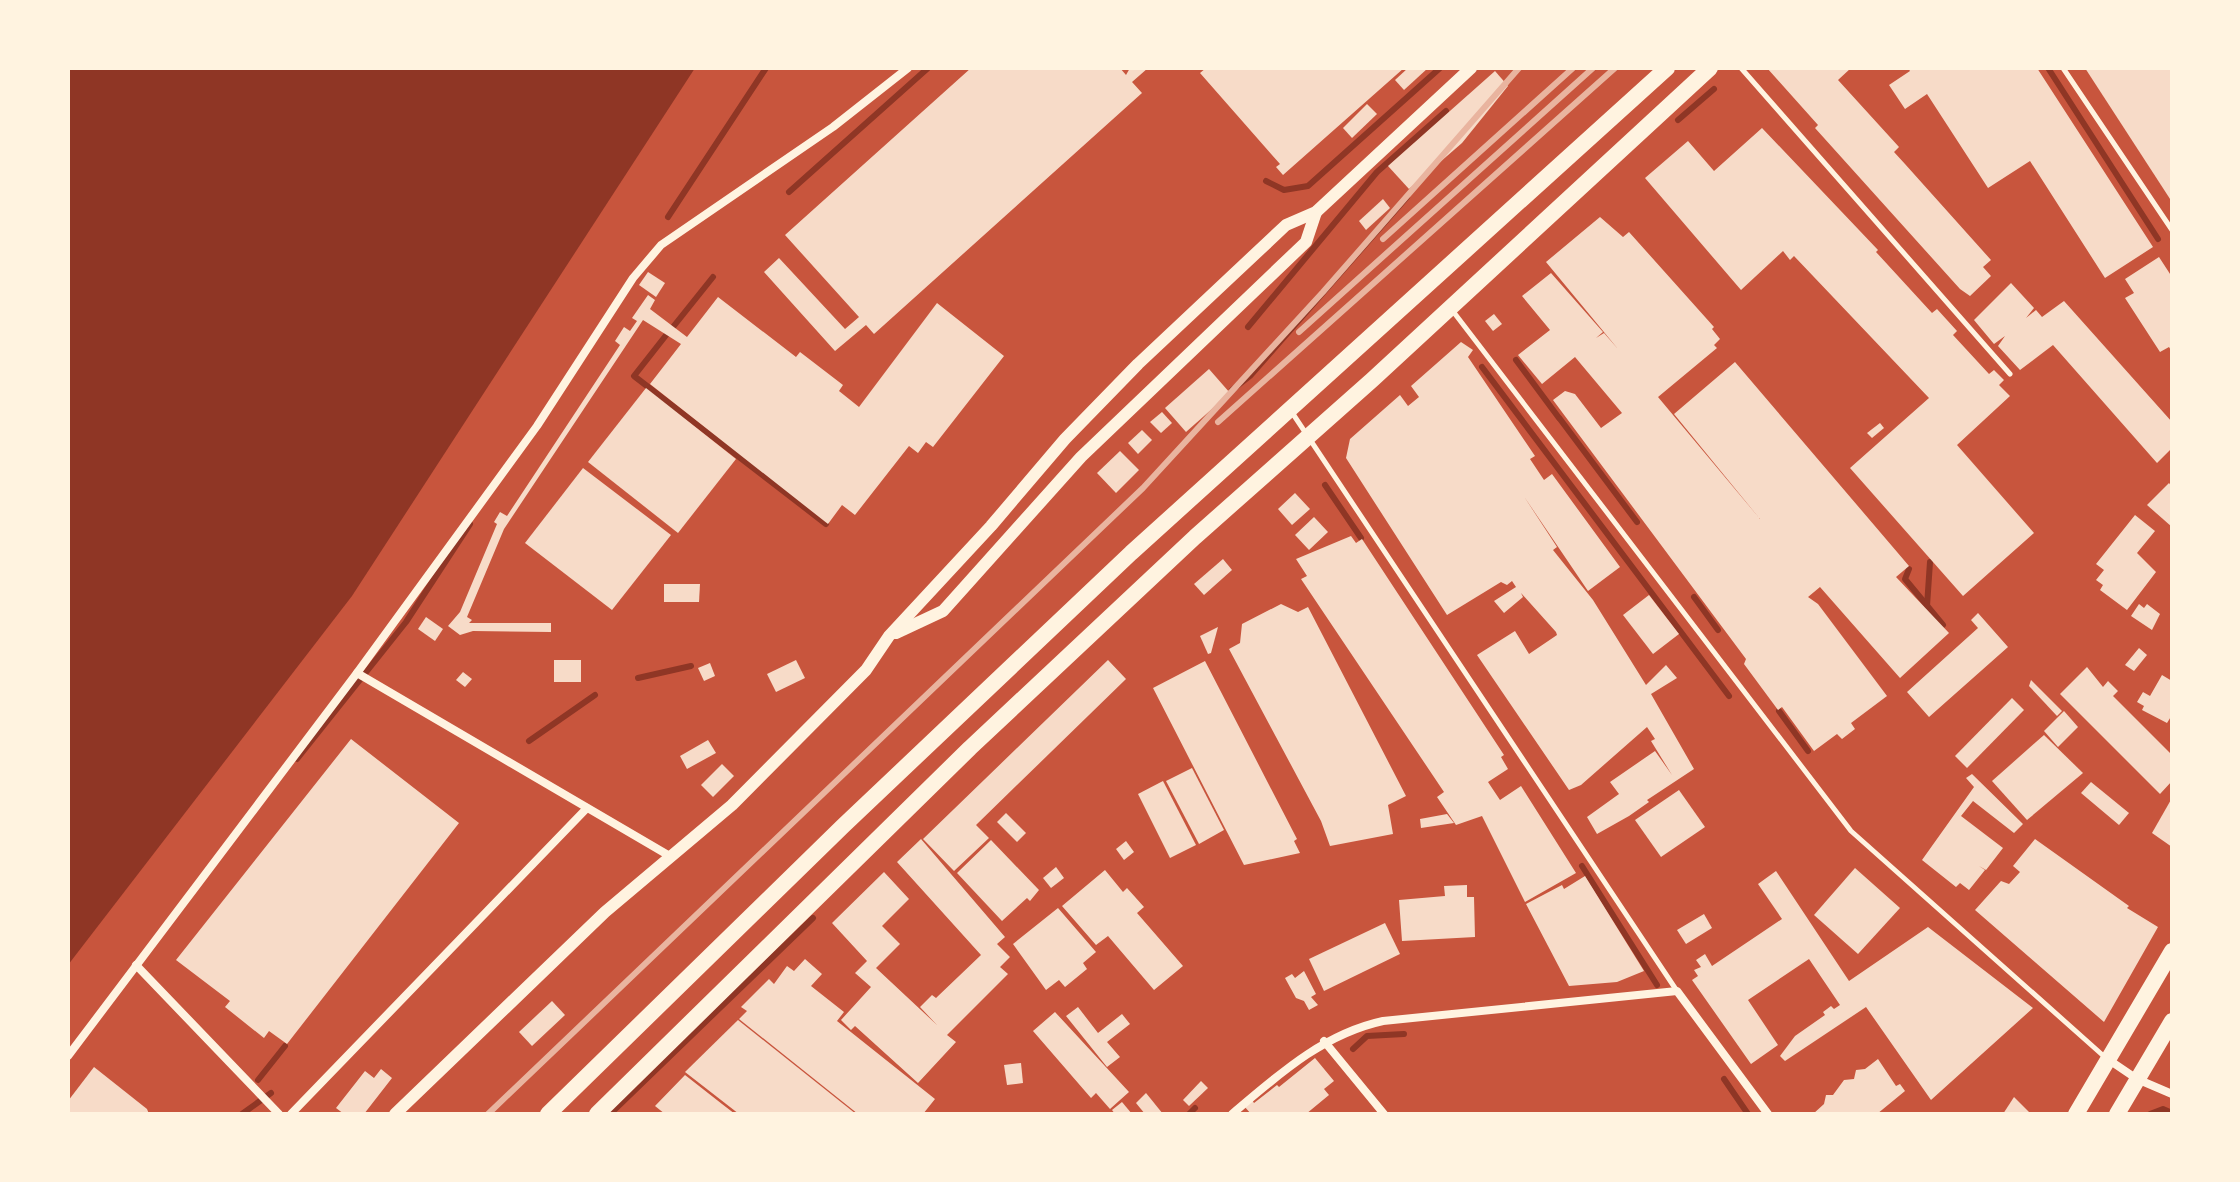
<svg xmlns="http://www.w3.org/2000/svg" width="2240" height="1182" font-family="Overpass,sans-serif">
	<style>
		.water { fill: #8f3625 }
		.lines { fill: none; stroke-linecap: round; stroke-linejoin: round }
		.stream { stroke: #8f3625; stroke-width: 6 }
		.building { fill: #f7dbc8 }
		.service { stroke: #fff3e0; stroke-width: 5 }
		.minor { stroke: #fff3e0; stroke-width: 8 }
		.tertiary { stroke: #fff3e0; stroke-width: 12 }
		.primary { stroke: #fff3e0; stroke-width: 16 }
		.trunk { stroke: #fff3e0; stroke-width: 16 }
		.rail { stroke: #e9b49f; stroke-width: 6 }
	</style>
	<rect width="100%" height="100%" fill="#c8553d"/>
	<path class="water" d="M68,68H695L352,596L68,965Z"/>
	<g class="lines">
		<g class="stream">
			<path d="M2048,68L2158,239"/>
			<path d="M1678,120L1714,89"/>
			<path d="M1266,181L1284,190L1308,186L1440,68"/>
			<path d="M789,192L928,68"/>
			<path d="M668,217L766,68"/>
			<path d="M673,327L713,277"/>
			<path d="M1248,327L1377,172L1446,111"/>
			<path d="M667,334L634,376L826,524"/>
			<path d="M1516,360L1559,418"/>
			<path d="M1482,367L1729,696"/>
			<path d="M1232,390L1250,376L1407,197"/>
			<path d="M1560,419L1637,522"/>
			<path d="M1325,485L1361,538"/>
			<path d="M1909,569L1905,579L1943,625"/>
			<path d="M1694,597L1718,630"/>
			<path d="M1927,606L1930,562"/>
			<path d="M638,678L691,666"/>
			<path d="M1779,711L1808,751"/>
			<path d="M529,741L595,695"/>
			<path d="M297,759L406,622L470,524"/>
			<path d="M1582,866L1657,985"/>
			<path d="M1353,1049L1367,1036L1404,1034"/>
			<path d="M1724,1079L1748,1114"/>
			<path d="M258,1080L285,1046"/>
			<path d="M242,1114L271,1093"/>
			<path d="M610,1114L813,918"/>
			<path d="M1189,1114L1195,1108"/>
			<path d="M2150,1114L2163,1109L2172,1113"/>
		</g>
	</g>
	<g class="building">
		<path d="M971,68H1120L1126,75L1130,68H1148L1132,82L1142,93L874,334L866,325L835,351L764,272L779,258L845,329L859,317L785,235Z"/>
		<path d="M1206,68H1404L1283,175L1276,167L1280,164L1200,73Z"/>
		<path d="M1408,68H1428L1404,90L1395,80Z"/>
		<path d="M1767,68H1851L1838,80L1899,147L1894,152L1905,164L1991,260L1983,267L1991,276L1970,296L1960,289L1815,128L1818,125Z"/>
		<path d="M1908,68H2037L2153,247L2105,278L2030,161L1988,188L1927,94L1905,109L1889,85L1910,71Z"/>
		<path d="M2085,68H2172V202Z"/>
		<path d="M1495,71L1508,86L1462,143L1409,189L1388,166Z"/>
		<path d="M1367,104L1377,114L1352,138L1343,128Z"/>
		<path d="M1762,128L1878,250L1876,252L1932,313L1937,309L1957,331L1953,335L1989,374L1994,370L2004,380L1999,385L2010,396L1957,445L2034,533L1963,596L1850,468L1929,398L1794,256L1790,260L1783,251L1741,290L1645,178L1688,141L1714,171Z"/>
		<path d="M1383,199L1390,208L1366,230L1359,221Z"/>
		<path d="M1600,217L1623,237L1629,232L1714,327L1712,329L1720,339L1714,345L1717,348L1658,397L1760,519L1674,414L1735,362L1909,566L1896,577L1949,633L1900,678L1820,587L1808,597L1818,604L1887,696L1851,723L1855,729L1842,739L1837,734L1814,751L1782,707L1778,710L1744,664L1746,659L1553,400L1565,391L1575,394L1601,428L1622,413L1575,357L1542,384L1518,355L1550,330L1522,296L1551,273L1603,332L1596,338L1604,333L1618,349L1546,262Z"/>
		<path d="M2159,257L2172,277V352L2169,347L2160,352L2125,298L2134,293L2125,279Z"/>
		<path d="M648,272L665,283L656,297L639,285Z"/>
		<path d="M2011,283L2034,308L2026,318L2036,310L2042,317L2064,301L2172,422V448L2157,463L2053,345L2020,370L1998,346L2005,336L1994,344L1974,320Z"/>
		<path d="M648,295L655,300L650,309L687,337L718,297L796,357L800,352L843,385L839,391L859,407L937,303L1004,356L933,447L926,442L918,453L909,446L855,515L842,505L828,524L650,384L681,344L643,320L504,529L467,617L472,620L469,623H551V632L473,631L460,635L448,626L460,612L497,524L494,522L500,512L507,516L620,345L615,341L624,327L630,331L637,321L632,318Z"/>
		<path d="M1494,314L1502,324L1493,331L1485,321Z"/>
		<path d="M1461,342L1473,350L1468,357L1535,456L1530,459L1544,480L1552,474L1620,567L1588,591L1523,495L1557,547L1553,550L1593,600L1646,685L1666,665L1677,678L1651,694L1694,769L1647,800L1649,802L1629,816L1597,834L1587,817L1619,794L1610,782L1655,751L1672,775L1651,741L1655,739L1647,727L1581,785L1569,790L1477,655L1515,631L1529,654L1557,635L1556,632L1521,593L1523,597L1504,613L1494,601L1516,587L1512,581L1507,585L1501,582L1447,615L1346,458L1350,439L1400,395L1408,406L1419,397L1411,386Z"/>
		<path d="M1209,369L1230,393L1186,432L1165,408Z"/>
		<path d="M646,388L736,459L678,533L588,462Z"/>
		<path d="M1162,412L1172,423L1161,433L1150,422Z"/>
		<path d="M1880,423L1884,428L1872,438L1867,433Z"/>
		<path d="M1142,430L1152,440L1138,454L1128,443Z"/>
		<path d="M1120,451L1139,470L1116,493L1097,473Z"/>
		<path d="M583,468L671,535L612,610L525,543Z"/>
		<path d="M2169,483L2172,487V527L2147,505Z"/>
		<path d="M1295,493L1310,509L1292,525L1278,509Z"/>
		<path d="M2135,515L2155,531L2137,553L2156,572L2127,610L2100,590L2103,585L2096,580L2104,570L2096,564Z"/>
		<path d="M1314,517L1328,532L1309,550L1295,535Z"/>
		<path d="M1351,536L1356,543L1362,539L1504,755L1501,757L1508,769L1488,782L1500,800L1521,786L1576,873L1525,902L1482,816L1456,825L1437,797L1444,792L1301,579L1307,576L1296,559Z"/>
		<path d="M1223,559L1232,570L1204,595L1194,584Z"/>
		<path d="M664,584H700L699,602H664Z"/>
		<path d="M1649,595L1679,634L1653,654L1623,615Z"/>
		<path d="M1281,604L1298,612L1308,607L1406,796L1388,805L1393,834L1330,846L1321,821L1229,649L1240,643L1242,624Z"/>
		<path d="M2139,604L2144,608L2147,604L2160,614L2152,630L2131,616Z"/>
		<path d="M1978,613L2008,647L1929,717L1907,692L1978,628L1971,620Z"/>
		<path d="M426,617L443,629L435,641L418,629Z"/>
		<path d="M1218,627L1211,653L1208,654L1200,636Z"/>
		<path d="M2139,648L2147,655L2134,671L2125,665Z"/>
		<rect x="554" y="660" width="27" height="22"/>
		<path d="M796,660L805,678L776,692L767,674Z"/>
		<path d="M1108,660L1126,679L976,825L989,838L954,871L923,839Z"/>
		<path d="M1205,661L1297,839L1294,841L1300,853L1244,865L1153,688Z"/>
		<path d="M710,663L715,676L704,681L698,668Z"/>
		<path d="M2087,667L2103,687L2108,681L2118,691L2113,696L2172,755V781L2160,794L2060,694Z"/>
		<path d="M463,672L472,679L465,687L456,680Z"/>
		<path d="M2162,675L2172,681V715L2167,723L2142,710L2144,706L2137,702L2143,692L2150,696Z"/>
		<path d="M2031,680L2062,711L2057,716L2029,686Z"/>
		<path d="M2012,698L2024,710L1967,768L1955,756Z"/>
		<path d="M2064,711L2078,727L2058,747L2044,731Z"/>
		<path d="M2044,735L2083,773L2027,820L1992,781Z"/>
		<path d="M351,739L459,823L287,1044L269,1031L264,1038L225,1007L230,1001L176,960Z"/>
		<path d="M708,740L716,753L687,769L680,756Z"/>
		<path d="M722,764L734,776L713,797L701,785Z"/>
		<path d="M1192,768L1224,830L1199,844L1166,781Z"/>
		<path d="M1972,774L2023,824L2014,833L1973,801L1961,816L2003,848L1986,870L1979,866L1985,870L1969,890L1960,883L1956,887L1922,860L1974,787L1966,778Z"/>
		<path d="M1163,781L1196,845L1170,858L1138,794Z"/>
		<path d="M2091,782L2129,813L2119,825L2081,793Z"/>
		<path d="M1679,790L1705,827L1661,857L1635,820Z"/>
		<path d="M2172,798V847L2152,833Z"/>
		<path d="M1006,813L1026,833L1017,842L997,822Z"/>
		<path d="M1447,814L1454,823L1421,828L1420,819Z"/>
		<path d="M921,839L1005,937L997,944L1010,957L1000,967L1008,974L947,1035L956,1042L918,1083L855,1026L851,1030L841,1020L871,987L855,973L867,961L832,923L884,872L909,899L882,926L900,944L876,968L937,1025L920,1007L932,995L936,998L981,955L897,862Z"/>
		<path d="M2035,839L2129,906L2127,908L2158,927L2104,1022L1975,910L2001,881L2009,884L2020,872L2013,866Z"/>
		<path d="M991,840L1039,890L1030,901L1027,898L1002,921L957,873Z"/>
		<path d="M1126,841L1134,852L1124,860L1116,849Z"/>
		<path d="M1056,867L1064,878L1051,888L1043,878Z"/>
		<path d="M1855,868L1900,908L1858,954L1814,915Z"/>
		<path d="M1105,870L1123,892L1127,888L1144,907L1137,913L1183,966L1154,990L1108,936L1096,945L1062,906Z"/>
		<path d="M1776,871L1849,981L1928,927L2033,1008L1931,1100L1866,1007L1785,1061L1780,1056L1795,1036L1825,1015L1823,1012L1831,1006L1834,1009L1840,1005L1809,959L1748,1000L1778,1045L1751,1064L1692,980L1698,976L1694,970L1701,967L1696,960L1705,954L1712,966L1782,919L1758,884Z"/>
		<path d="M1585,876L1644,971L1617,982L1569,986L1526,904L1562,885L1564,889Z"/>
		<path d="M1467,885V897H1474L1475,937L1402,941L1399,900L1445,896L1444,886Z"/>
		<path d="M1058,908L1096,952L1083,963L1087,969L1065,987L1059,980L1046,990L1013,944Z"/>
		<path d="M1704,914L1712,928L1686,944L1677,930Z"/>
		<path d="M1385,923L1400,954L1324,991L1309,959Z"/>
		<path d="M805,959L822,974L811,986L844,1012L837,1021L935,1099L923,1114H858L739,1019L747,1011L741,1007L769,979L774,984L787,966L794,971Z"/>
		<path d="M1304,971L1316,994L1311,997L1318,1005L1309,1010L1304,1001L1296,998L1285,978L1292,974L1295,978Z"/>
		<path d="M552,1001L565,1015L532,1046L519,1032Z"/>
		<path d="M1078,1007L1098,1033L1122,1014L1130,1024L1107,1042L1120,1057L1107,1067L1066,1016Z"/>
		<path d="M1055,1012L1129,1092L1110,1109L1096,1093L1091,1098L1033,1031Z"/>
		<path d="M738,1020L856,1114H739L685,1072Z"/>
		<path d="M1315,1058L1334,1081L1324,1089L1329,1095L1306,1114H1251L1244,1106L1252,1100L1254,1103L1277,1085L1279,1087Z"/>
		<path d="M1878,1059L1896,1086L1900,1084L1905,1091L1877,1114H1813L1824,1104L1826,1095H1833L1844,1080L1854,1079L1856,1070L1865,1069Z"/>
		<path d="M1021,1063L1023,1083L1007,1085L1004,1065Z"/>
		<path d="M94,1067L147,1109L149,1114H68V1101Z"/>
		<path d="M381,1069L392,1078L364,1114H344L336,1108L365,1071L374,1078Z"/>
		<path d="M685,1075L722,1104L735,1114H665L655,1106Z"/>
		<path d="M1201,1081L1208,1088L1189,1106L1183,1100Z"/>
		<path d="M1146,1093L1163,1114H1145L1136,1103Z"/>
		<path d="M2014,1097L2031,1114H2003Z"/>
		<path d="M1122,1102L1132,1114H1115L1112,1110Z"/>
	</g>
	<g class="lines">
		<g class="service">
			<path d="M1741,68L2010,374"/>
			<path d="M2063,68L2172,230"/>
			<path d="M1452,310L1851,831L2107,1059"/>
			<path d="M1291,411L1677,991"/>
		</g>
		<g class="minor">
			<path d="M357,673L668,855"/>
			<path d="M136,965L279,1114"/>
			<path d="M1324,1041L1384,1114"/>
			<path d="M68,1056L357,673L537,426L633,278L661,245L833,127L908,68"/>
			<path d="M2109,1060L2137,1079L2172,1094"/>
			<path d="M291,1114L587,808"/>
			<path d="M1232,1114C1278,1075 1323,1034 1383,1021L1677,991L1768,1114"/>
		</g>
		<g class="tertiary">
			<path d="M896,633L943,611L1081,457L1306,242L1316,212"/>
			<path d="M395,1114L605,912L732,805L866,670L889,636L991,526L1065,439L1138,364L1286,225L1316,212L1471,68"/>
		</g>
		<g class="primary">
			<path d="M2076,1114L2172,951"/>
			<path d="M2117,1114L2172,1021"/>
		</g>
		<g class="trunk">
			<path d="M548,1114L843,826L1131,553L1667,68"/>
			<path d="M597,1114L970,748L1195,537L1372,380L1710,68"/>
		</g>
		<g class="rail">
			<path d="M1383,239L1573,68"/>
			<path d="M1299,332L1593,68"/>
			<path d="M1218,422L1615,68"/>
			<path d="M488,1114L1143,488L1323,292L1519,68"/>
		</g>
	</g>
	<rect width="2240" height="1182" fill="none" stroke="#fff3e0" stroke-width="140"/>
</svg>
